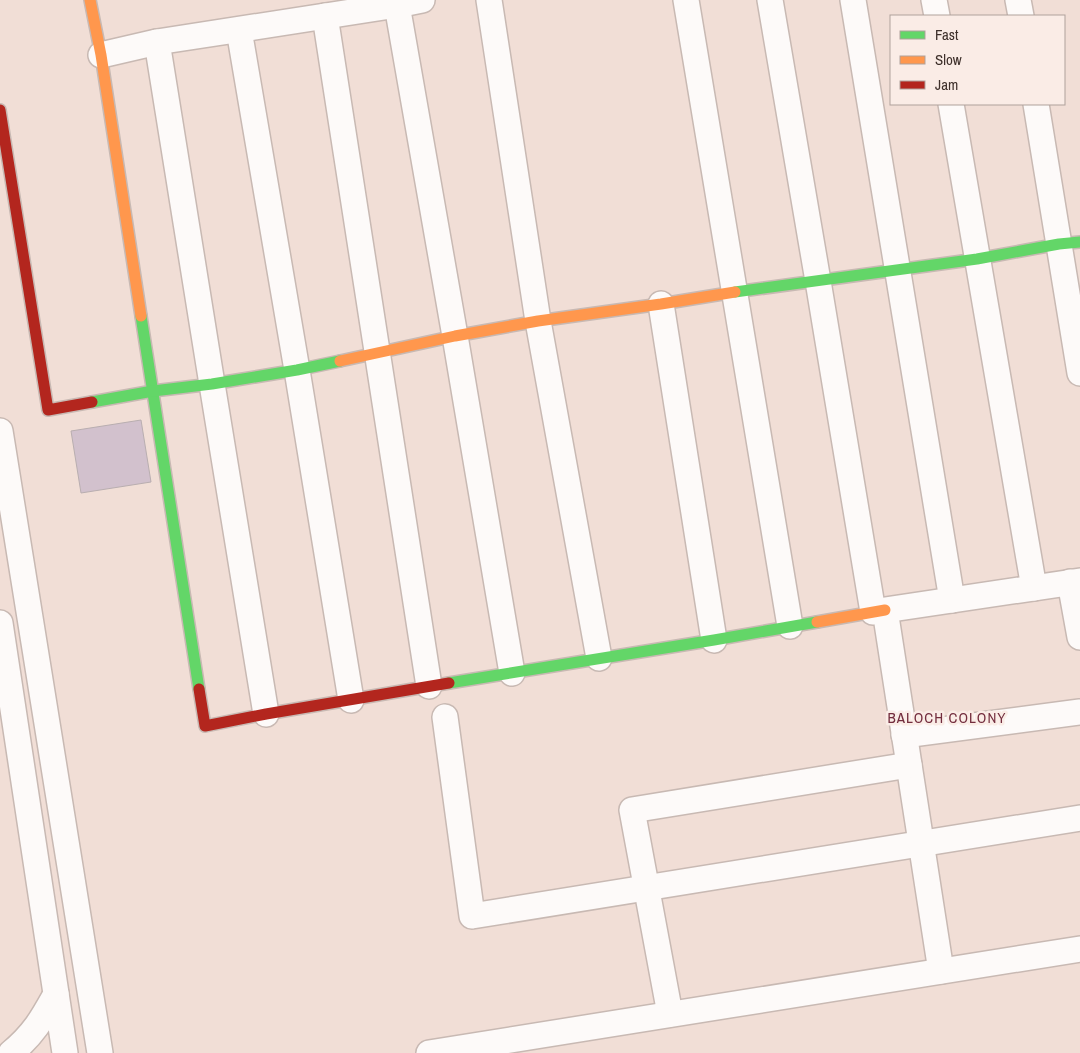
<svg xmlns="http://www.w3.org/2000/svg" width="1080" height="1053" font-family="'Archivo Narrow',sans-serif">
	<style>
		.building { fill: #d2c1cd; stroke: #b9aeb0 }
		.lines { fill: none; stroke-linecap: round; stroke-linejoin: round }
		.street-casing { stroke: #c8b9b3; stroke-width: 28 }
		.fast-casing { stroke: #c8b9b3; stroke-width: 14 }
		.slow-casing { stroke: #c8b9b3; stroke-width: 14 }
		.jam-casing { stroke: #c8b9b3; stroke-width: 14 }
		.street { stroke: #fdfaf9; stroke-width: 25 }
		.fast { stroke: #63d668; stroke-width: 11 }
		.slow { stroke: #ff974d; stroke-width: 11 }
		.jam { stroke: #b3261e; stroke-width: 11 }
		.labels { text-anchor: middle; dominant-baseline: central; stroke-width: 5; stroke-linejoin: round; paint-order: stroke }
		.neighbourhood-label { font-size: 15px; letter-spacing: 1px; fill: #732d3e; stroke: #faece6 }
	</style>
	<rect width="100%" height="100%" fill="#f1ded6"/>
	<path class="building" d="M141,420L151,482L81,493L71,431Z"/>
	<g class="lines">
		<g class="street-casing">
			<g id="street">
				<path d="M489,0L538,321L599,658"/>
				<path d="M686,0L790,626"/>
				<path d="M770,0L818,281L873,612"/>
				<path d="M853,0L952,600"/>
				<path d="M934,0L937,16"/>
				<path d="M1018,0L1021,16"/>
				<path d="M397,5L455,336L512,673"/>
				<path d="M325,16L429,686"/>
				<path d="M239,30L297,370L351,700"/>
				<path d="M157,42L212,384L266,714"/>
				<path d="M101,55L157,42L397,5L422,0"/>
				<path d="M951,104L1034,588"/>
				<path d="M1036,104L1080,373"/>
				<path d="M661,304L714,640"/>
				<path d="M0,431L100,1053"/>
				<path d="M1070,582L1080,637"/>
				<path d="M0,623L65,1053"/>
				<path d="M445,717L472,916L1080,818"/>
				<path d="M904,735L1080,712"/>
				<path d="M941,971L885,610L1080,581"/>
				<path d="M670,1014L632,810L909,765"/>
				<path d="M11,1053C34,1034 42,1019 56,994"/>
				<path d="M429,1053L1080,949"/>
			</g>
		</g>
		<g class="fast-casing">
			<g id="fast">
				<path d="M735,292L977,259L1059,244L1080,242"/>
				<path d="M141,316L199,689"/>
				<path d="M92,402L153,391L212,384L297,370L340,361"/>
				<path d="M449,683L714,640L817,622"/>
			</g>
		</g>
		<g class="slow-casing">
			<g id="slow">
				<path d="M90,0L101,55L141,316"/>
				<path d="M340,361L455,336L538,321L661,304L735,292"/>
				<path d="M817,622L885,610"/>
			</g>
		</g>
		<g class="jam-casing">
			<g id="jam">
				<path d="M0,110L48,410L92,402"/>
				<path d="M199,689L205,726L266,714L449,683"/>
			</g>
		</g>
		<use href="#street" class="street"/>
		<use href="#fast" class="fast"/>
		<use href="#slow" class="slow"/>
		<use href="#jam" class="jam"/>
	</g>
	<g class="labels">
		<g class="neighbourhood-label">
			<text x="947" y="717">BALOCH COLONY</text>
		</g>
	</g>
	<rect x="890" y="15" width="175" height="90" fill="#faece6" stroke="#afa19b"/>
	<rect x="900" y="31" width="25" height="8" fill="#63d668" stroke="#afa19b"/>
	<text x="935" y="40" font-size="15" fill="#3e302b">Fast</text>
	<rect x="900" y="56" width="25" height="8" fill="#ff974d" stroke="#afa19b"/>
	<text x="935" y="65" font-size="15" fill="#3e302b">Slow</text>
	<rect x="900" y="81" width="25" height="8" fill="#b3261e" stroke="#afa19b"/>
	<text x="935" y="90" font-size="15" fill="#3e302b">Jam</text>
</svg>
